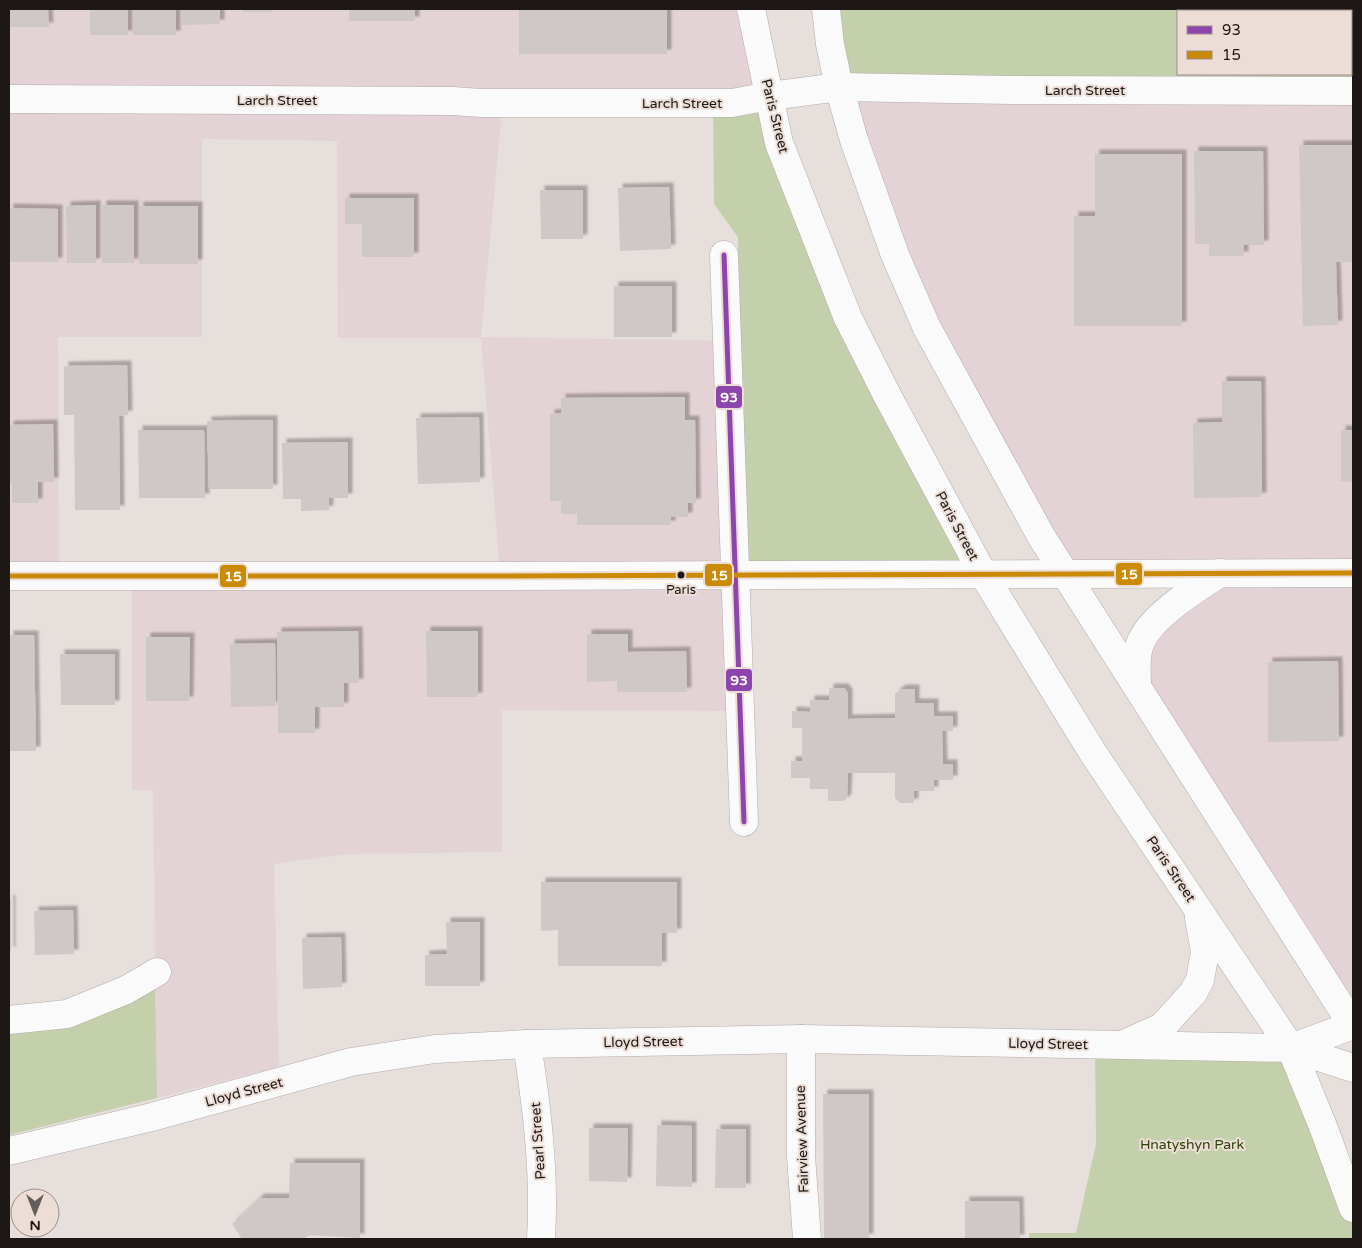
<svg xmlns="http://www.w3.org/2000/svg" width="1362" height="1248" font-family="'Varela Round',sans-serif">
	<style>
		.commercial { fill: #e4d3d6 }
		.green { fill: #c4d0ac; fill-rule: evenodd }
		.building { fill: #cfc8c6; filter: url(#shadow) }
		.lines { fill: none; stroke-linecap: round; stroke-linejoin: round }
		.street-casing { stroke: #b1aba8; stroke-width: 29 }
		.secondary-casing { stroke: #b1aba8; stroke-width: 29 }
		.primary-casing { stroke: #b1aba8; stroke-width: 29 }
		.street { stroke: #fbfafa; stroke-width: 28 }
		.secondary { stroke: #fbfafa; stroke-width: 28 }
		.primary { stroke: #fbfafa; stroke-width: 28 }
		.bus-1-casing { stroke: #ecded7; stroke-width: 9 }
		.bus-2-casing { stroke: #ecded7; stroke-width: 9 }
		.bus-1 { stroke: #8e44ad; stroke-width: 5 }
		.bus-2 { stroke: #cb8a04; stroke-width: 5 }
		.bus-dot { fill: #1d1815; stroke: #ecded7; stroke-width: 2 }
		.labels { text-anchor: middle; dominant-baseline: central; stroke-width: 4; stroke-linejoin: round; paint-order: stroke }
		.bus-label { font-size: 13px; fill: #1d1815; stroke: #ecded7 }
		.street-label { font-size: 14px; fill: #1d1815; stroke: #ecded7 }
		.park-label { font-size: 14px; fill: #2e4307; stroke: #ecded7 }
		.line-badge { stroke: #ecded7; stroke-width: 2 }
		.badge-label { font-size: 14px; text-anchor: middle; font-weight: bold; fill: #fff }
	</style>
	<defs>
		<filter id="shadow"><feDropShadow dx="4.5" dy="-4.5" stdDeviation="1" flood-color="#0004"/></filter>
	</defs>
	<rect width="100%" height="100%" fill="#e7dfdc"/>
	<g class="commercial">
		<path d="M9,9H748L767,95L503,100L481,337L738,341L744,711L502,710V852L346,854L274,864L279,1067L157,1098L153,790H132V573H500L481,338H338L337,141L202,139V337H58L59,574H9Z"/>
		<path d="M842,90L1353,93V1021L1140,684L1141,648L1221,577H1070L930,328Z"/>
	</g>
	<g class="green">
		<path d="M830,9H1353V93L842,90ZM1178,11H1351V74H1178Z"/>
		<path d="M767,95L776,141L979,572H739L738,237L714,204L713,101Z"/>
		<path d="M155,971L157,1098L9,1135V1018L67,1012Z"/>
		<path d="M1095,1048L1289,1051L1353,1217V1239H1029V1233H1076L1096,1144Z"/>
	</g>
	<g class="building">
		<path d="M9,9H48L49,27H9Z"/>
		<rect x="90" y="9" width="38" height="26"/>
		<rect x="133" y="9" width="43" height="26"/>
		<path d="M182,9H220V24L182,25Z"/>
		<rect x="243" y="9" width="29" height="3"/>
		<rect x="349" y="9" width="66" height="12"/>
		<rect x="519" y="9" width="148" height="45"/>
		<path d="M1299,145H1353V262H1336L1338,325L1303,326Z"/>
		<path d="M1194,151H1263L1264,245H1244V256H1209V244H1195Z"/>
		<path d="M1095,154H1182V326H1074V216H1095Z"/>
		<path d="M669,187L671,249L620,251L618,188Z"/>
		<path d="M540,190H583V239H541Z"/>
		<path d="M345,198H414V257H362V224H345Z"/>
		<path d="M96,205V263H67L66,206Z"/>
		<rect x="102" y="205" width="32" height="58"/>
		<rect x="139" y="206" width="59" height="58"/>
		<path d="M9,208L58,209V262H9Z"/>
		<rect x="614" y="286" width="58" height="51"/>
		<path d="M127,365L128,415L119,416L120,510H75L74,415H64V366Z"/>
		<path d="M1222,381H1261L1262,497L1194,498L1193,423L1222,422Z"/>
		<path d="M685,397V420H695L696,503H688V517H671V525H577V514H561V501H550V414L561,413V398Z"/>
		<path d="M479,417L480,482L418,484L416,418Z"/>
		<path d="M241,420H273V489H209L207,421Z"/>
		<path d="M53,424L54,482H38V503H12V483H9V425Z"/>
		<path d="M138,430H204L205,498H139Z"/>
		<path d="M1341,430H1353V482L1341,481Z"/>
		<path d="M348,442V498H329V510L301,511V499H283L282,443Z"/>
		<path d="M358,631L359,683H344V707H315V733H278L277,632Z"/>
		<path d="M426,631H478V697H427Z"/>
		<path d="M587,634H628V652L686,651L687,692H617V681L587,682Z"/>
		<path d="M9,635H34L36,751H9Z"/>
		<path d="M146,637H190L189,701H146Z"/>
		<path d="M275,643L276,706L231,707L230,644Z"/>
		<path d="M60,654H115V705H61Z"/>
		<path d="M1338,661L1339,741L1268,742V662Z"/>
		<path d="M829,688H844L848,693V719L895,718V694L901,689H915V703H934V716H953V731H942L943,764H953V780H934V791H914V803H900L895,798V773H848L847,798L844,801H828V789H810V778H791V761H802V728H792V711L810,712V700H829Z"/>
		<path d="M541,882H677V933H662V966H558V930L541,931Z"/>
		<rect x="9" y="899" width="2" height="52"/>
		<path d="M73,910L74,954L35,955L34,911Z"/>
		<path d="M446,922H480V986H425V955L447,954Z"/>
		<path d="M341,937L342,987L303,989L302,938Z"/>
		<path d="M823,1094H869V1238H824Z"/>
		<path d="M657,1125L692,1126V1187L656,1186Z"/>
		<path d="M589,1128H628L627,1182L589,1181Z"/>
		<path d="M716,1129H746V1188H715Z"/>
		<path d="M290,1163H360V1238L309,1235L304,1239H242L232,1224L260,1198H289Z"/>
		<path d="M965,1201H1019L1020,1239H965Z"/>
	</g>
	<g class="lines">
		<g class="street-casing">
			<g id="street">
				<path d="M724,255L744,822"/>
				<path d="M9,1020L67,1014L126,990L157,972"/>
				<path d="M801,1039V1156L807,1239"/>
				<path d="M527,1044C537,1108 545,1174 541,1239"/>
			</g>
		</g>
		<g class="secondary-casing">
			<g id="secondary">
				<path d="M751,9L779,143L848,318L887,395L983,574L1093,753L1291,1048L1324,1129L1353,1208"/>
				<path d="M826,9L830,44L839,87L854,140L895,255L927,328L1041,536L1353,1026"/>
				<path d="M9,99L453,101L481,103H732L770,96L839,87L1010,90L1353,91"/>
				<path d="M9,576H486L1353,573"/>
				<path d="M1137,685C1137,673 1135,659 1139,647C1147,618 1196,589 1220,573"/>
				<path d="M1122,1045L1162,1027L1193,993L1200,980L1205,952L1199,918"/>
			</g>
		</g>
		<g class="primary-casing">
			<g id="primary">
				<path d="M1291,1048L1353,1025"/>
				<path d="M9,1151L148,1118L351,1062L435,1049L527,1044L801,1039L1291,1048L1353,1068"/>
			</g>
		</g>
		<use href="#street" class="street"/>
		<use href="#secondary" class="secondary"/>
		<use href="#primary" class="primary"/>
		<g class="bus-1-casing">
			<path id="bus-1" d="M724,255L744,822"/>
		</g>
		<g class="bus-2-casing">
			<path id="bus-2" d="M9,576H486L1353,573"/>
		</g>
		<use href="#bus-1" class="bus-1"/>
		<use href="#bus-2" class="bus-2"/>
	</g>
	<circle class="bus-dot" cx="681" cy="575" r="4.5"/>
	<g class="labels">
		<g class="bus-label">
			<text x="681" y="590">Paris</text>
		</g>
		<g class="street-label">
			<text x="1085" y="90">Larch Street</text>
			<text x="277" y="100">Larch Street</text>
			<text x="682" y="103">Larch Street</text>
			<text transform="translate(775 116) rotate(76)">Paris Street</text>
			<text transform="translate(957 526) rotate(62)">Paris Street</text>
			<text transform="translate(1171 869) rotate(56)">Paris Street</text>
			<text transform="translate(643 1042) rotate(-1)">Lloyd Street</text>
			<text transform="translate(1048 1044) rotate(1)">Lloyd Street</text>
			<text transform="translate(244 1092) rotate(-15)">Lloyd Street</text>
			<text transform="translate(802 1139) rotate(-92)">Fairview Avenue</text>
			<text transform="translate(538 1141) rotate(-94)">Pearl Street</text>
		</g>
		<g class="park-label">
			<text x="1192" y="1144">Hnatyshyn Park</text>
		</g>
	</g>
	<g class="line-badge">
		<rect x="715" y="385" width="28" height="24" rx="5" fill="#8e44ad"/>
		<rect x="1115" y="562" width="28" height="24" rx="5" fill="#cb8a04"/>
		<rect x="704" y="563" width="29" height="24" rx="5" fill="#cb8a04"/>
		<rect x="219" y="564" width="28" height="24" rx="5" fill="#cb8a04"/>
		<rect x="725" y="668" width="28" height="24" rx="5" fill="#8e44ad"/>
	</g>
	<g class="badge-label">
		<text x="729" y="402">93</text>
		<text x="1129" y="579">15</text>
		<text x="719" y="580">15</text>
		<text x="233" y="581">15</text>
		<text x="739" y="685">93</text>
	</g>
	<rect width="1362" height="1248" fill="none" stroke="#1d1815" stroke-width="20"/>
	<rect x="1177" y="10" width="175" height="65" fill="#ecded7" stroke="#998f89"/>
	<rect x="1187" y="26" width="25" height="8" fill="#8e44ad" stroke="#998f89"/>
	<text x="1222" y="35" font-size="15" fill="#1d1815">93</text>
	<rect x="1187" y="51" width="25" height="8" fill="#cb8a04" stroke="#998f89"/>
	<text x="1222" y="60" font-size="15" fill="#1d1815">15</text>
	<g transform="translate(35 1213) rotate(180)"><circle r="24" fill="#ecded7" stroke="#998f89"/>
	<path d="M0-4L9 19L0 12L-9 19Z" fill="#645e5b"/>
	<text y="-8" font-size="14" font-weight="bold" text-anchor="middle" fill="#1d1815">N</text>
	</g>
</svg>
